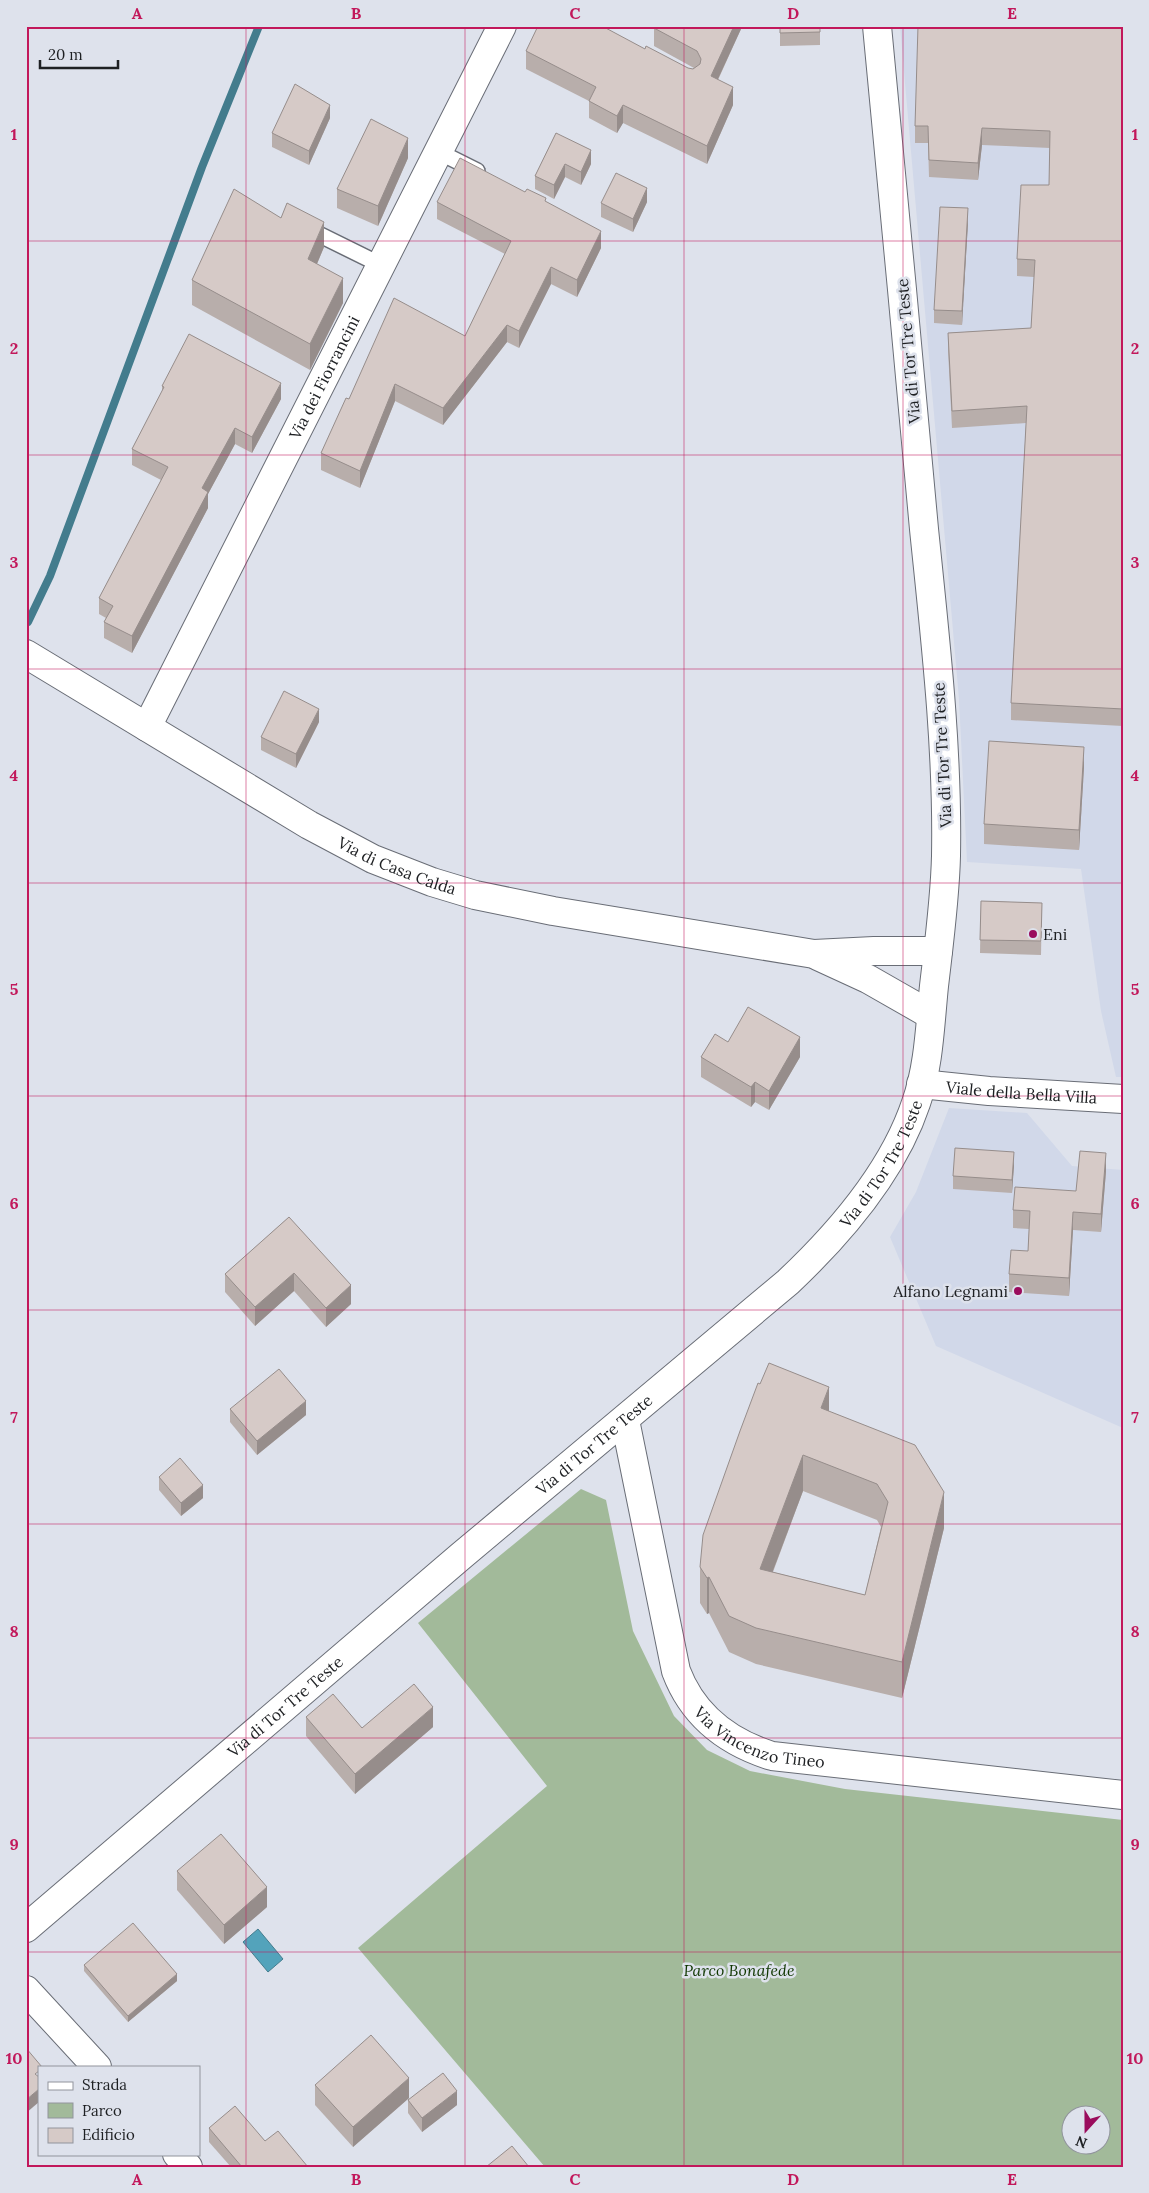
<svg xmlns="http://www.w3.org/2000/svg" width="1149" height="2193" font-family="Lora,serif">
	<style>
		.built { fill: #d1d8e9 }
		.green { fill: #a2ba9a; fill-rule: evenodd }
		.water { fill: #53a3bb; stroke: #437c8d }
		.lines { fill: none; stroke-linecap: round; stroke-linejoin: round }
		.stream { stroke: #437c8d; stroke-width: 8 }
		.lane-casing { stroke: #696d76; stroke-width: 18 }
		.street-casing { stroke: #696d76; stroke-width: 30 }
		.secondary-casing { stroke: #696d76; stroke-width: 30 }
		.lane { stroke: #fff; stroke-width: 15 }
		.street { stroke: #fff; stroke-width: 28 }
		.secondary { stroke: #fff; stroke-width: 28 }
		.wall { fill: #b8aeab; fill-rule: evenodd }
		.shaded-wall { fill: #968d8b }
		.building { fill: #d6cac7; stroke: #968d8b; fill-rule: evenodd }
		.grid { fill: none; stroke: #c2185b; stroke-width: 1; stroke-opacity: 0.55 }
		.poi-dot { fill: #9a0c5d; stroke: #dee2ec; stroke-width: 2 }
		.labels { text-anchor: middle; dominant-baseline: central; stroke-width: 5; stroke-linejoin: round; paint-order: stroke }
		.street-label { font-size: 16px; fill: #1e2023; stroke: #dee2ec }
		.poi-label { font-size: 16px; fill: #1e2023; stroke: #dee2ec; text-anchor: start }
		.park-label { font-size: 16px; font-style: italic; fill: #103700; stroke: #dee2ec }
		.neatline { fill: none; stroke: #c2185b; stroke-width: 2 }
		.grid-label { font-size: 16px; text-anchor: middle; font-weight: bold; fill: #c2185b }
	</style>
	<rect width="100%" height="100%" fill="#dee2ec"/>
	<g class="built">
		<path d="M900,26H1123V1077H1116L1101,1011L1081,869L967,862L959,699Z"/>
		<path d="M949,1108L1027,1113L1072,1166L1123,1170V1428L936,1346L890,1237L916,1192Z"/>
	</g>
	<path class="green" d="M581,1489L606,1500L633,1631L674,1716L707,1750L750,1771L845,1789L1123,1820V2167H545L358,1948L547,1786L418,1623ZM1072,2116H1102V2146H1072Z"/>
	<path class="water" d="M258,1929L283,1959L268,1972L243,1942Z"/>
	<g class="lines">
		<path class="stream" d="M28,622L50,576L202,167L259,26"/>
		<g class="lane-casing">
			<g id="lane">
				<path d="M439,152L477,171"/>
				<path d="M306,228L381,265"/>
			</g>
		</g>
		<g class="street-casing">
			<g id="street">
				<path id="s1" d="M26,654L309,825L373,859L432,882L475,895L553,911L814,954L874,951H938"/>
				<path id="s2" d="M147,727L502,26"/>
				<path d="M818,956L868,979L931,1015"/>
				<path id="s3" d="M921,1084L989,1091L1123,1099"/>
				<path id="s4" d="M625,1420L676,1671C693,1716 727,1742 772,1756L1123,1795"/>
				<path d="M26,1990L97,2067"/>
				<path d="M177,2154L188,2167"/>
			</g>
		</g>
		<g class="secondary-casing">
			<g id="secondary">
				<path id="s5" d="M26,1928L461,1556L788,1282C840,1233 893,1172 916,1103C929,1066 930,1025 934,986C939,943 945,899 946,856C948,747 935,637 924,529C909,361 893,194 877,26"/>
			</g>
		</g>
		<use href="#lane" class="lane"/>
		<use href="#street" class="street"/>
		<use href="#secondary" class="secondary"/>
	</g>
	<g class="wall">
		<path d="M741,26V29L718,80L733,105L707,164L623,123L617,133L589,118V101L526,69V51L645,49L688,68L693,69L694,68L654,46V28Z"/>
		<path d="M780,26H820V45L780,46Z"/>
		<path d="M1123,26V726L1011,720V703L1026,423L952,428L948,350V333L1031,328L1034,277L1017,276V259L1049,185L1050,148L982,145L978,180L929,177L928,143H915V126Z"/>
		<path d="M330,118L309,165L272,147V133Z"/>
		<path d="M556,133L591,164L581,185L565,177L554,199L535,189V176Z"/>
		<path d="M408,158L378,226L337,208V189Z"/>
		<path d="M525,192L546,202L601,248L577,297L551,284L519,348L507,342L443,425L395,401L360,488L321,470V453L349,399L465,336L505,254L437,219V202Z"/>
		<path d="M647,202L633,232L601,217V203Z"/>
		<path d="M968,222L962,325L934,323V310Z"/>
		<path d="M324,247L317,264L343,303L310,370L192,305V280Z"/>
		<path d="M162,386L281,399L252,453L235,444L208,494V508L132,653L104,638V622L106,618L99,614V598L161,480L132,465V449L162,392Z"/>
		<path d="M319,722L296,768L261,750V737Z"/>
		<path d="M1084,767L1079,850L984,844V824Z"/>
		<path d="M981,901L1042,903L1041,955L980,953Z"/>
		<path d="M728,1042L800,1057L769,1110L755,1102L751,1107L701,1077V1057Z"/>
		<path d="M1014,1165L1012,1193L953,1189V1176Z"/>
		<path d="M1106,1171L1101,1232L1073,1230L1069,1296L1009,1292V1274L1028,1251L1029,1229L1013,1228V1210L1076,1191Z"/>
		<path d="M289,1217L351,1304L326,1327L294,1291L255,1326L225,1292V1274Z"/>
		<path d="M230,1409L306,1415L257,1455L230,1422Z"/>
		<path d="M829,1411L944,1528L902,1698L756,1664L729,1652L709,1613L707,1614L700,1603V1567ZM803,1491L877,1520L881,1527L865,1595L773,1572Z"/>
		<path d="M159,1477L203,1498L181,1516L159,1490Z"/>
		<path d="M306,1717L362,1728L433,1727L355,1794L306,1736Z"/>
		<path d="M177,1871L267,1907L224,1944L177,1890Z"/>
		<path d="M84,1965L177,1981L128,2022L84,1971Z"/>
		<path d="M315,2085L409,2098L353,2147L315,2105Z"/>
		<path d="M408,2100L457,2105L422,2132L408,2113Z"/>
		<path d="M209,2128L265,2141L308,2167H231L209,2142Z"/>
	</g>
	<g class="shaded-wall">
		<path d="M734,26H741V29L711,94V76Z"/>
		<path d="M733,87V105L707,164V146Z"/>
		<path d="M330,105V118L309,165V151Z"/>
		<path d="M623,105V123L617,133V116Z"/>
		<path d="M982,128V145L978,180V163Z"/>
		<path d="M408,138V158L378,226V206Z"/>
		<path d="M591,150V164L581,185V172Z"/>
		<path d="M565,164V177L554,199V185Z"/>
		<path d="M647,188V202L633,232V219Z"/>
		<path d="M968,208V222L962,325V311Z"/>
		<path d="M324,222V247L308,285V259Z"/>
		<path d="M601,231V248L577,297V280Z"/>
		<path d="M551,267V284L519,348V331Z"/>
		<path d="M343,278V303L310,370V344Z"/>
		<path d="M507,325V342L443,425V408Z"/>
		<path d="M281,383V399L252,453V437Z"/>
		<path d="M395,384V401L360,488V471Z"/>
		<path d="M235,428V444L208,494V508L132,653V636L202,488Z"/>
		<path d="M319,709V722L296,768V754Z"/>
		<path d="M1084,747V767L1079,850V830Z"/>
		<path d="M800,1037V1057L769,1110V1091Z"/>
		<path d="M755,1082V1102L751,1107V1087Z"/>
		<path d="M1014,1152V1165L1012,1193V1180Z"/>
		<path d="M1106,1153V1171L1101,1232V1214Z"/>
		<path d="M1073,1212V1230L1069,1296V1278Z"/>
		<path d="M294,1273V1291L255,1326V1307Z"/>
		<path d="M351,1285V1304L326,1327V1308Z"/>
		<path d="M829,1387V1423L821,1408Z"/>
		<path d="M306,1401V1415L257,1455V1441Z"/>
		<path d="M803,1455V1491L760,1605V1569Z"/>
		<path d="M203,1485V1498L181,1516V1503Z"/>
		<path d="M944,1492V1528L902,1698V1662Z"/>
		<path d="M709,1577V1613L707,1614V1578Z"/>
		<path d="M433,1707V1727L355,1794V1774Z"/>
		<path d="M267,1887V1907L224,1944V1925Z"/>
		<path d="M177,1974V1981L128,2022V2016Z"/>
		<path d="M409,2078V2098L353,2147V2127Z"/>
		<path d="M39,2089V2102L26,2113V2100Z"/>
		<path d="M457,2091V2105L422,2132V2118Z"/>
	</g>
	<g class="building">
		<path d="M538,26H602L645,49L646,46L688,68L693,69L700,64L701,59L697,51L654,28L655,26H734L711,76L733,87L707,146L623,105L617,116L589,101L596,87L526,51Z"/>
		<path d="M780,26H820V32L780,33Z"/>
		<path d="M918,26H1123V709L1011,703L1027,406L952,411L948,333L1031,328L1035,260L1017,259L1021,185H1049L1050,131L982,128L978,163L929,160L928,126H915Z"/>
		<path d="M295,84L330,105L309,151L272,133Z"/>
		<path d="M371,119L408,138L378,206L337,189Z"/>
		<path d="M556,133L591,150L581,172L565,164L554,185L535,176Z"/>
		<path d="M460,158L525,192L527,189L546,198L545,201L601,231L577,280L551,267L519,331L507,325L443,408L395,384L360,471L321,453L346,398L349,399L394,298L465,336L511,241L437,202Z"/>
		<path d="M616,173L647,188L633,219L601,203Z"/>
		<path d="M234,189L281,218L287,203L324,222L308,259L343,278L310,344L192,280Z"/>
		<path d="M940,207L968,208L962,311L934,310Z"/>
		<path d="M189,334L281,383L252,437L235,428L202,488L208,492L132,636L104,622L113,606L99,598L168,467L132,449L164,387L162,386Z"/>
		<path d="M284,691L319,709L296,754L261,737Z"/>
		<path d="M989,741L1084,747L1079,830L984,824Z"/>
		<path d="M981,901L1042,903L1041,941L980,940Z"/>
		<path d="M748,1007L800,1037L769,1091L755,1082L751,1087L701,1057L715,1034L728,1042Z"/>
		<path d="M955,1148L1014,1152L1012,1180L953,1176Z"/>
		<path d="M1080,1151L1106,1153L1101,1214L1073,1212L1069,1278L1009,1274L1011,1250L1028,1251L1030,1211L1013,1210L1015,1187L1076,1191Z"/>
		<path d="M289,1217L351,1285L326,1308L294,1273L255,1307L225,1274Z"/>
		<path d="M769,1363L829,1387L821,1408L915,1445L944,1492L902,1662L756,1628L729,1616L709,1577L707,1578L700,1567L703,1535L740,1431L758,1383L760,1384ZM803,1455L877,1484L888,1502L865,1595L760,1569Z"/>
		<path d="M279,1369L306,1401L257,1441L230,1409Z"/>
		<path d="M180,1458L203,1485L181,1503L159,1477Z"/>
		<path d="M414,1684L433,1707L355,1774L306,1717L333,1694L362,1728Z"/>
		<path d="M221,1834L267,1887L224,1925L177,1871Z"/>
		<path d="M133,1923L177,1974L128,2016L84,1965Z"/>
		<path d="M371,2035L409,2078L353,2127L315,2085Z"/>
		<path d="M26,2048L42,2067H39V2071L35,2074L39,2077V2089L26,2100Z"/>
		<path d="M443,2073L457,2091L422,2118L408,2100Z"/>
		<path d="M235,2106L265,2141L278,2131L308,2167H242L209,2128Z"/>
		<path d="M512,2146L529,2167H486Z"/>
	</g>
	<path class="grid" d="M246,26V2167M465,26V2167M684,26V2167M903,26V2167M26,241H1123M26,455H1123M26,669H1123M26,883H1123M26,1096H1123M26,1310H1123M26,1524H1123M26,1738H1123M26,1952H1123"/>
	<g class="poi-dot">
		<circle cx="1033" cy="934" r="5"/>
		<circle cx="1018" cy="1291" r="5"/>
	</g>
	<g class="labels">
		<g class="street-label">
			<text transform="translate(908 351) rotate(-95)">Via di Tor Tre Teste</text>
			<text stroke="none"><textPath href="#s2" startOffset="392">Via dei Fiorrancini</textPath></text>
			<text transform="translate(942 755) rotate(-93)">Via di Tor Tre Teste</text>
			<text stroke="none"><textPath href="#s1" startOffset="428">Via di Casa Calda</textPath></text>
			<text stroke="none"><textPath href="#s3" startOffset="101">Viale della Bella Villa</textPath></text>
			<text stroke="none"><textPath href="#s5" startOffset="1151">Via di Tor Tre Teste</textPath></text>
			<text stroke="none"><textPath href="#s5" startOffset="746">Via di Tor Tre Teste</textPath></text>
			<text stroke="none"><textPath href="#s5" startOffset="341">Via di Tor Tre Teste</textPath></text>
			<text stroke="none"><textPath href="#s4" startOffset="371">Via Vincenzo Tineo</textPath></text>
		</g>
		<g class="poi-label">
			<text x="1043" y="934">Eni</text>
			<text x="1008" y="1291" text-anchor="end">Alfano Legnami</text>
		</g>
		<g class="park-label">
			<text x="739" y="1970">Parco Bonafede</text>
		</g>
	</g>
	<rect width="1149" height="2193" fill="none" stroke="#dee2ec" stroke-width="55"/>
	<rect x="38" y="2066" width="162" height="90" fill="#dee2ec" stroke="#91949c"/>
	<rect x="48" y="2082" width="25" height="8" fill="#ffffff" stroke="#91949c"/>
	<text x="82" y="2090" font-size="15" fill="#1e2023">Strada</text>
	<rect x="48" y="2103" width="25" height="15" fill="#a2ba9a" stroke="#91949c"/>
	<text x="82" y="2116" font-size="15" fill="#1e2023">Parco</text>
	<rect x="48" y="2128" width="25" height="15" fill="#d6cac7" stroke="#91949c"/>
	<text x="82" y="2140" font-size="15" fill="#1e2023">Edificio</text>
	<g transform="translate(1086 2130) rotate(201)"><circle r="24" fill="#dee2ec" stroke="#91949c"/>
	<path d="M0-4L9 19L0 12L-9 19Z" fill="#9a0c5d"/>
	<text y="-8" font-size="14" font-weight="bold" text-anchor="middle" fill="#1e2023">N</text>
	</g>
	<path d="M40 60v8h78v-8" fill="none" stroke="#1e2023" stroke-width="2.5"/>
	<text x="48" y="60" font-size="15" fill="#1e2023" stroke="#dee2ec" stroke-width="4" paint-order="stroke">20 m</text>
	<rect x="28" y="28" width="1094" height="2138" class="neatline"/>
	<g class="grid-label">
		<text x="137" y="19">A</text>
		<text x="356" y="19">B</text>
		<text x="575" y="19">C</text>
		<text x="793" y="19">D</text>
		<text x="1012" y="19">E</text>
		<text x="14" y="140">1</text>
		<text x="1135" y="140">1</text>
		<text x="14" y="354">2</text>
		<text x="1135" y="354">2</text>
		<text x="14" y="568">3</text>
		<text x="1135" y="568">3</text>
		<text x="14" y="781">4</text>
		<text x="1135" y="781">4</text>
		<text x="14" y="995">5</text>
		<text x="1135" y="995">5</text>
		<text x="14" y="1209">6</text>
		<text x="1135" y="1209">6</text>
		<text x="14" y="1423">7</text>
		<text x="1135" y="1423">7</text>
		<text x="14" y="1637">8</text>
		<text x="1135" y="1637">8</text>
		<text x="14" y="1850">9</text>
		<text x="1135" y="1850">9</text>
		<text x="14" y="2064">10</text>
		<text x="1135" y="2064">10</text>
		<text x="137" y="2185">A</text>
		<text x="356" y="2185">B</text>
		<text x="575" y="2185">C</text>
		<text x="793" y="2185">D</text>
		<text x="1012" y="2185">E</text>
	</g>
</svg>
